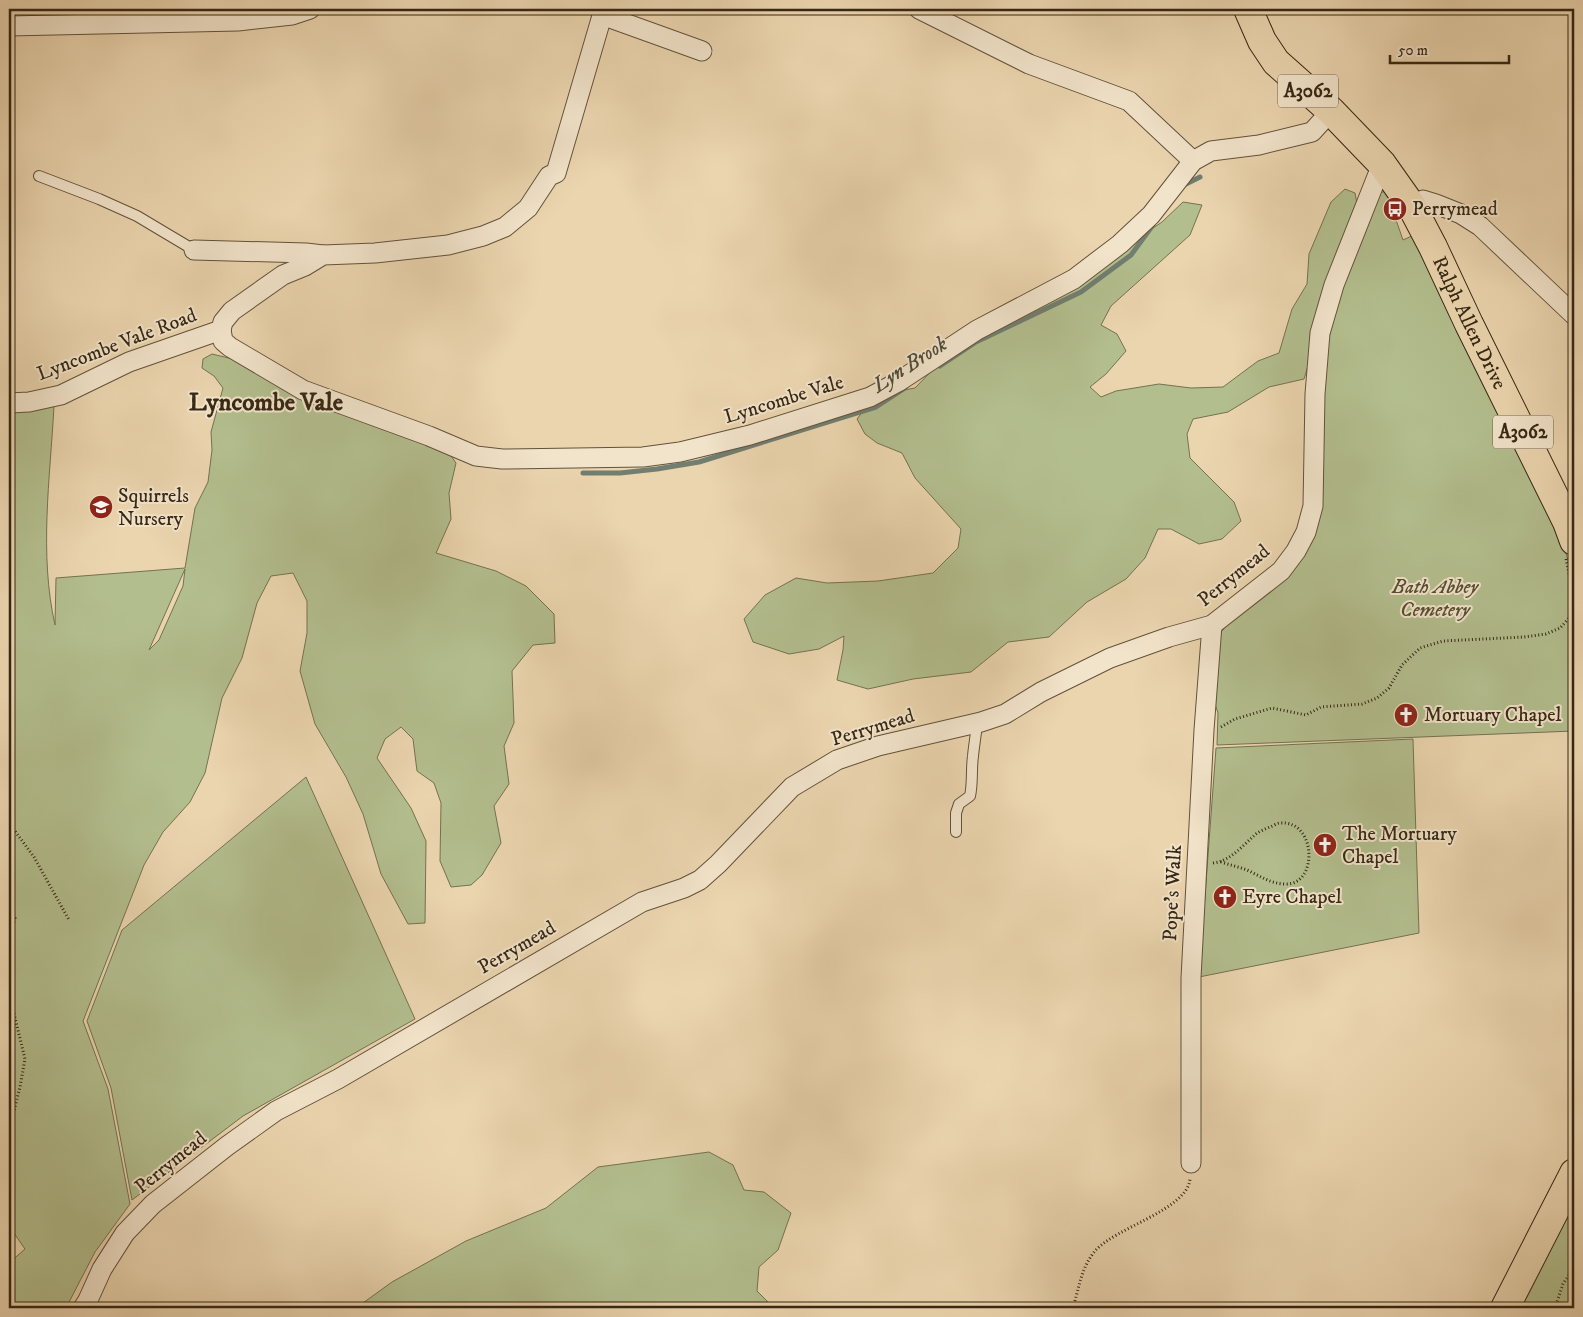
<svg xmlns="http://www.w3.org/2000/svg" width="1583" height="1317" font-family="'IM FELL DW Pica',serif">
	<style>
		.green { fill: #b3be8e; stroke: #747251; fill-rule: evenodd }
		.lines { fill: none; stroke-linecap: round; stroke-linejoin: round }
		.stream { stroke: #717e70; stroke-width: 5 }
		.lane-casing { stroke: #63523b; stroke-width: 12 }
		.street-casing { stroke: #63523b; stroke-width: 21 }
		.primary-casing { stroke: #362714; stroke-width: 30 }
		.path { stroke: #362714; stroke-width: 3; stroke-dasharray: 1 2.5; stroke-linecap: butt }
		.lane { stroke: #f2e4cb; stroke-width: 10 }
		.street { stroke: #f2e4cb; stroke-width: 19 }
		.primary { stroke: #ebd5af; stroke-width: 28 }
		.labels { text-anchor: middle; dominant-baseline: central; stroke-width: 4; stroke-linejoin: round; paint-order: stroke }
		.shield { fill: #f2e4cb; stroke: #6e604b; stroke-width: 1 }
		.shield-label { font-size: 19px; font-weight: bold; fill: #362714 }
		.poi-label { font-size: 20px; fill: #362714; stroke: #f2e4cb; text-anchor: start }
		.street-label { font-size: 20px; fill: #362714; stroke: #f2e4cb }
		.park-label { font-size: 20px; font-style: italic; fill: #554d32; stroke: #f2e4cb }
		.water-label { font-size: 21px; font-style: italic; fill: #4e4b3a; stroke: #f2e4cb }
		.district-label { font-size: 25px; font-weight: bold; fill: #362714; stroke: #f2e4cb }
	</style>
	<rect width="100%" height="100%" fill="#ebd5af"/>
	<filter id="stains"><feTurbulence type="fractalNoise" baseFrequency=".004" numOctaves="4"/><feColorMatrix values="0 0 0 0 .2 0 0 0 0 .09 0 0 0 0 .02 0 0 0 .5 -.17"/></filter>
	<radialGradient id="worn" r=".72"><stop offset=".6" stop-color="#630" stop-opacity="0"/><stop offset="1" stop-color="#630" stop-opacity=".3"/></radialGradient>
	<g class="green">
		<path d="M1345,189L1355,193L1357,204L1304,379L1269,387L1228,412L1193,419L1187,434L1190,458L1234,502L1241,521L1222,539L1199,544L1171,529H1158L1145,558L1126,579L1087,602L1049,637L1008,642L971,672L913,679L868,689L837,680L843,650L844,636L819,649L789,654L753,642L744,619L765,595L796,578L827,583L878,581L933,573L958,548L961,529L915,478L902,453L877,443L865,434L857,419L869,403L893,392L915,388L944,358L1128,245L1162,222L1183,202L1202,205L1190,235L1111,306L1101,325L1117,334L1126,351L1106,374L1090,387L1101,397L1116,391L1159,384L1191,388L1223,387L1258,361L1279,353L1292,309L1307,284L1309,254L1331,202Z"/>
		<path d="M1386,191L1403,240L1416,234L1563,541L1574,585V731L1217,745L1218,713L1215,704L1218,634L1224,629V621L1307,546L1329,337L1341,287L1379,193Z"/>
		<path d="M212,354L237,360L444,446L456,463L449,493L451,519L436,553L496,571L526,586L554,614L555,643L533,645L512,671L514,723L504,746L509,784L494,806L501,843L482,875L471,885L451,887L440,861L441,803L434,783L417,771L413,739L401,727L385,739L377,758L411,808L426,841L425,923L408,924L381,874L363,814L346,777L315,724L300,671L307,633V601L293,573L271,576L257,603L242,658L222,698L205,773L190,802L163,832L144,865L83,1021L108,1089L130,1204L95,1252L67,1306L64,1308H9V1263L25,1249L9,1226V408L54,406C50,479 39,554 55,625L56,578L185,568L195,508L208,482L212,450L211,432L223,388L214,376L202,368L203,359ZM185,569L183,586L159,640L149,650Z"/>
		<path d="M1413,739L1419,933L1199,977L1216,748Z"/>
		<path d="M306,777L415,1019L243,1116L132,1200L111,1088L87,1021L122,930Z"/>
		<path d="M709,1152L733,1165L744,1190L764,1192L791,1213L778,1250L759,1267L757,1291L769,1303L779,1308H356L392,1282L466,1241L546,1208L598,1167Z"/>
		<path d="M1574,1188V1308H1513Z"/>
	</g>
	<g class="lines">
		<g class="stream">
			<path d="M1182,186L1200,177"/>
			<path d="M940,366L976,342L1081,292L1131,255L1153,225"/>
			<path d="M583,473H620L657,469L699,462L876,407L905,388"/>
		</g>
		<g class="lane-casing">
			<g id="lane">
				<path d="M39,176L99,199L137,216L194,250"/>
				<path d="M956,832V813L959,804L970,796C973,782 971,770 973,756C974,745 976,735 977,723"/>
			</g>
		</g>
		<g class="street-casing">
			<g id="street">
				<path d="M919,9L1029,64L1129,101L1193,161"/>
				<path d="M602,15L702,51"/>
				<path d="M9,26L238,21L292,15L310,9"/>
				<path d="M1411,205L1423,200L1436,204L1461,214L1480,226L1574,315"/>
				<path d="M194,250L306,253L323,255"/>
				<path d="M221,330L223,341L230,347L303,390L429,436L476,456L502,459L643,457L680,452L750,435L870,397L898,382L977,330L1074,279L1120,244L1151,215L1193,161L1211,151L1259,145L1312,132L1331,111"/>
				<path d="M9,403L29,402L61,395L129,362L221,330L223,322L232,311L283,275L305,266L323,255L375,253L448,245L483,236L505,227L528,208L549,176L556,173L604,9"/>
				<path d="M1191,1163V978L1204,730L1212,625"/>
				<path d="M83,1308L88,1300L102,1269L125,1233L153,1204L227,1146L276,1111L338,1079L642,902L684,888L700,880L718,864L792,787L837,760L878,746L981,722L1005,714L1041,692L1110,658L1169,637L1212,625L1281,571L1296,551L1306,532L1313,506L1315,394L1320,333L1334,285L1382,164"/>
			</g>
		</g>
		<g class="primary-casing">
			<g id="primary">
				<path id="s1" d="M1248,9L1262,41L1276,62L1331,111L1382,164L1411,205L1433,247L1469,324L1567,522L1574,541"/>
				<path d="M1505,1308L1574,1173"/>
			</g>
		</g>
		<g class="path">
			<path d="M1566,559L1574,596"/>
			<path d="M1221,727L1235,719L1272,708L1306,715L1321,707L1362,704L1377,698L1389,688L1402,665L1420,648L1443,641L1524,637L1546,634L1560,628L1572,615L1574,602"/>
			<path d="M9,823L34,857L69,920"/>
			<path d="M1213,863C1231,861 1243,845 1256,834C1260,831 1265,829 1270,827C1273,826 1277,823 1280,823C1317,820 1318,885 1286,884C1271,884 1260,876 1247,870C1239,867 1230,865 1221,862"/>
			<path d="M9,909L15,918L9,938"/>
			<path d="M9,993L25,1059L20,1087L9,1130"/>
			<path d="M1073,1308C1079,1288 1081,1268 1095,1251C1116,1227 1187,1210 1190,1179"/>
			<path d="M1555,1308L1563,1284L1574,1268"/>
		</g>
		<use href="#lane" class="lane"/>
		<use href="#street" class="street"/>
		<use href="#primary" class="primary"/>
	</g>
	<defs>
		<g id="bus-disc" transform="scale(1.25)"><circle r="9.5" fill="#8f2418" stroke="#f2e4cb"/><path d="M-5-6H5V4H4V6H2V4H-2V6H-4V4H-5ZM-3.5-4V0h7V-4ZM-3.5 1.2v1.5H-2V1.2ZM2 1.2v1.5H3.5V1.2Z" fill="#fff"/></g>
		<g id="school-disc" transform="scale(1.25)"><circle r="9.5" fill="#8f2418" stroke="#f2e4cb"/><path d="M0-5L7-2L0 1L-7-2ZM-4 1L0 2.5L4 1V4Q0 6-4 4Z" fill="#fff"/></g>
		<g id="church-disc" transform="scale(1.25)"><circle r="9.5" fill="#8f2418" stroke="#f2e4cb"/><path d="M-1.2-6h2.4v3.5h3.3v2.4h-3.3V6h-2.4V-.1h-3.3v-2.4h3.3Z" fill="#fff"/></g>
	</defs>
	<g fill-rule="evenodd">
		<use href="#bus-disc" x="1395" y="209"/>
		<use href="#school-disc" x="101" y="507"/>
		<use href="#church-disc" x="1406" y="715"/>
		<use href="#church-disc" x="1325" y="845"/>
		<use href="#church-disc" x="1225" y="897"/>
	</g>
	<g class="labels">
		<g class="shield">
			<rect x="1278" y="74.5" width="60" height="33" rx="4"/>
			<rect x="1493" y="415.5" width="60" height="33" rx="4"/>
		</g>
		<g class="shield-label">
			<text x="1308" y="91">A3062</text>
			<text x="1523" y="432">A3062</text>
		</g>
		<g class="poi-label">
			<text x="1412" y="209">Perrymead</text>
			<text x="118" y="496">Squirrels<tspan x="118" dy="23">Nursery</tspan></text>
			<text x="1424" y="715">Mortuary Chapel</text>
			<text x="1342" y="834">The Mortuary<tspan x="1342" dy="23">Chapel</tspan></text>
			<text x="1242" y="897">Eyre Chapel</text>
		</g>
		<g class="street-label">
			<text stroke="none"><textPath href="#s1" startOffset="389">Ralph Allen Drive</textPath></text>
			<text transform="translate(117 345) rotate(-21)">Lyncombe Vale Road</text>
			<text transform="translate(784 400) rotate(-17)">Lyncombe Vale</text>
			<text transform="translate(1234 576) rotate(-39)">Perrymead</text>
			<text transform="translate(873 728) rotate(-17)">Perrymead</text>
			<text transform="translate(1173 893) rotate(-87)">Pope's Walk</text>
			<text transform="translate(517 948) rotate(-30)">Perrymead</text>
			<text transform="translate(171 1163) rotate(-39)">Perrymead</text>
		</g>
		<g class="park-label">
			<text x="1435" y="587">Bath Abbey<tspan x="1435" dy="23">Cemetery</tspan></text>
		</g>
		<g class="water-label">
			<text transform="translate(910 365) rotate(-33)">Lyn Brook</text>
		</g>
		<g class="district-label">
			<text x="266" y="402">Lyncombe Vale</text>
		</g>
	</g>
	<rect width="1583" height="1317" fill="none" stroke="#ebd5af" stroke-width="30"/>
	<rect x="10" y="10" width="1563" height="1297" fill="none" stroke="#362714" stroke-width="2.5"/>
	<rect x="15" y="15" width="1553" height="1287" fill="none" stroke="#362714"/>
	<path d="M1390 55v8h119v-8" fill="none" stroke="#362714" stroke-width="2.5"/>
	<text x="1398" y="55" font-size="15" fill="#362714" stroke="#f2e4cb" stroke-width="4" paint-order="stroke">50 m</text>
	<rect width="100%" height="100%" filter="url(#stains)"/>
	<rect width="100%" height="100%" fill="url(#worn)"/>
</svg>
